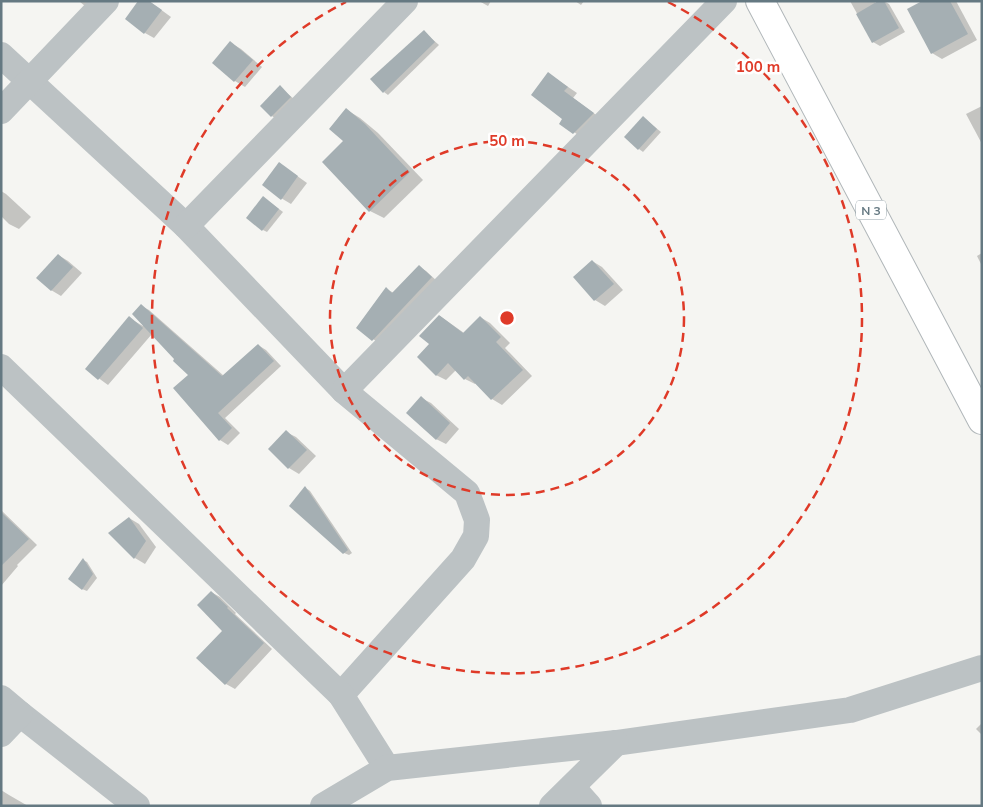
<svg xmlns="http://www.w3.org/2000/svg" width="983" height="807" font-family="Mulish,sans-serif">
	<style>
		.shadow { fill: #0003 }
		.building { fill: #a5afb3 }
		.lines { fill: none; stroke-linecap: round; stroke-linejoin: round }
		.primary-casing { stroke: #b0b6b9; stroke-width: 30 }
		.street { stroke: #bcc2c4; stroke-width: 26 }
		.primary { stroke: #fff; stroke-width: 28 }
		.ring { fill: none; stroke: #df3a28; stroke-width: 2.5; stroke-dasharray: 9 6 }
		.labels { text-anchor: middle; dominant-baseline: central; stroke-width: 5; stroke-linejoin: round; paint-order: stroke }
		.shield { fill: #fff; stroke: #93a1a8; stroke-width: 1 }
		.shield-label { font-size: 12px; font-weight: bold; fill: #657982 }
		.centre { fill: #df3a28; stroke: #fff; stroke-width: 2.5 }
		.ring-label { font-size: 15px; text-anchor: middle; font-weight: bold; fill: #df3a28; stroke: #fff; stroke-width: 5; stroke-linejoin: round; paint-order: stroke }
	</style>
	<rect width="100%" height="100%" fill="#f5f5f2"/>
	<g class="shadow">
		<path d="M79,1H92L86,7Z"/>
		<path d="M149,1L171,17L154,38L145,33Z"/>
		<path d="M479,1H491L488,6Z"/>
		<path d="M575,1H584L581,5Z"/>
		<path d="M850,1H875L876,4L884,1L889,4L905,32L880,46L873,42Z"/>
		<path d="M925,1H956L977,40L942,59L932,53Z"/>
		<path d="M424,32L439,45L388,95L384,92Z"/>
		<path d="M231,43L241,49L262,67L245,87L235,81L214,63Z"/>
		<path d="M549,74L577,93L573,98L603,120L584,139L561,123L564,119Z"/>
		<path d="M280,87L295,100L276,119L272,116Z"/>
		<path d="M982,106V144L966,114Z"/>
		<path d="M347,110L360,118L378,133L423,180L384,218L370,211L345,141Z"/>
		<path d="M644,118L661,132L643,152L639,149Z"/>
		<path d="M279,163L307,183L291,204L281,198Z"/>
		<path d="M1,191L6,194L31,217L19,229L9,224L1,216Z"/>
		<path d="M267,200L283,212L267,232L263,230Z"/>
		<path d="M982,253V266L977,256Z"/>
		<path d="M58,255L68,261L82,273L61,296L51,290Z"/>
		<path d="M592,261L602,267L623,290L605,306L595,300L574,277Z"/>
		<path d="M419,267L426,271L438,282L380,344L373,339L386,289L394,293Z"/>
		<path d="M141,306L149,310L224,376L258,345L266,350L281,366L225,418L240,433L228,445L220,440L175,388L190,375L152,334L108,385L86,369L129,318L143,326Z"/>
		<path d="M440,316L464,333L480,317L490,323L510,343L505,348L532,376L502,405L492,399L476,383L475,384L465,379L456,370L446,380L436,375L431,344Z"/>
		<path d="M421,398L431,403L459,429L446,444L436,439Z"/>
		<path d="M286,432L296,437L316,456L299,474L289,468Z"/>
		<path d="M306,488L310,491L352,553L349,555L344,553Z"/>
		<path d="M1,510L37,545L17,565L18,566L1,586Z"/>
		<path d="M129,518L139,524L156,547L145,564L135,558L110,533Z"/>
		<path d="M83,560L87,562L97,578L87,591L82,589Z"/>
		<path d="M211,592L220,597L236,613L235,614L272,649L235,689L226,684L198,658L224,631Z"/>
		<path d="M982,723V735L976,729Z"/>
		<path d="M1,790L9,795L28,806H1Z"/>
	</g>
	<g class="building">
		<path d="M138,1H149L162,10L144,34L125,19Z"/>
		<path d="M878,1H884L899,28L872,43L856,14Z"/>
		<path d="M922,1H950L968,34L931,54L907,9Z"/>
		<path d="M424,30L435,42L383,93L370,79Z"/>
		<path d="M230,41L253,60L234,82L212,63Z"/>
		<path d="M548,72L568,87L564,91L594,113L573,134L559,124L562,119L531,95Z"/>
		<path d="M280,85L291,97L271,117L260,106Z"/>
		<path d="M346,108L365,124L410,172L369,212L322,162L343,141L329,129Z"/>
		<path d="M643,116L657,129L638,150L624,137Z"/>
		<path d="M279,162L298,176L281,200L262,185Z"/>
		<path d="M263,196L279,209L262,231L246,218Z"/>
		<path d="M58,254L73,267L51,291L36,278Z"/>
		<path d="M592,260L614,284L594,301L573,277Z"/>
		<path d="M419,265L432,277L372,341L356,328L386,287L392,293Z"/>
		<path d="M141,304L222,376L258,344L274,361L218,413L232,428L219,441L173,388L188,375L173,361L174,359L132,314Z"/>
		<path d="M439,315L463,333L480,316L501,337L496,342L523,370L491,400L468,376L464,380L448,363L436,376L417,357L429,344L419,336Z"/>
		<path d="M129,316L143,328L98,380L85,369Z"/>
		<path d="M421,396L450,423L436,440L406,413Z"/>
		<path d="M286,430L307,450L288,469L268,449Z"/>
		<path d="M305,486L348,550L343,554L289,506Z"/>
		<path d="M1,512L29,539L1,566Z"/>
		<path d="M129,517L146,541L134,559L108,533Z"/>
		<path d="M83,558L93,574L82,590L68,579Z"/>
		<path d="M211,591L228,607L227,608L264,643L225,685L196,658L222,631L197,605Z"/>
	</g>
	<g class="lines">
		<g class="primary-casing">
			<path id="primary" d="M760,1L982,420"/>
		</g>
		<g class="street">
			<path d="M1,55L186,226L344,391L467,493L477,520L476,536L463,559L341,695"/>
			<path d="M1,111L106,1"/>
			<path d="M186,226L405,1"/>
			<path d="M1,367L341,695L387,768"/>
			<path d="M344,391L724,1"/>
			<path d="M1,698L20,714L137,806"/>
			<path d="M1,734L20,714"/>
			<path d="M572,787L589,806"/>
			<path d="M323,806L387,768L616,743L850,710L982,668"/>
			<path d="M552,806L616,743"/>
		</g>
		<use href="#primary" class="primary"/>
	</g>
	<g class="ring">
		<circle cx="507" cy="318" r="177"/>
		<path d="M668 2A355 355 0 1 1 346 2"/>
	</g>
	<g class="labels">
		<rect class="shield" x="856" y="200.5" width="30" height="19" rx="4"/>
		<g class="shield-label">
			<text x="871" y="210">N 3</text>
		</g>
	</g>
	<circle cx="507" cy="318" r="8" class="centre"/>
	<g class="ring-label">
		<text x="758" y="72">100 m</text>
		<text x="507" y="146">50 m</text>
	</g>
	<rect width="983" height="807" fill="none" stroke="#657982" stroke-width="5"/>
</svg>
